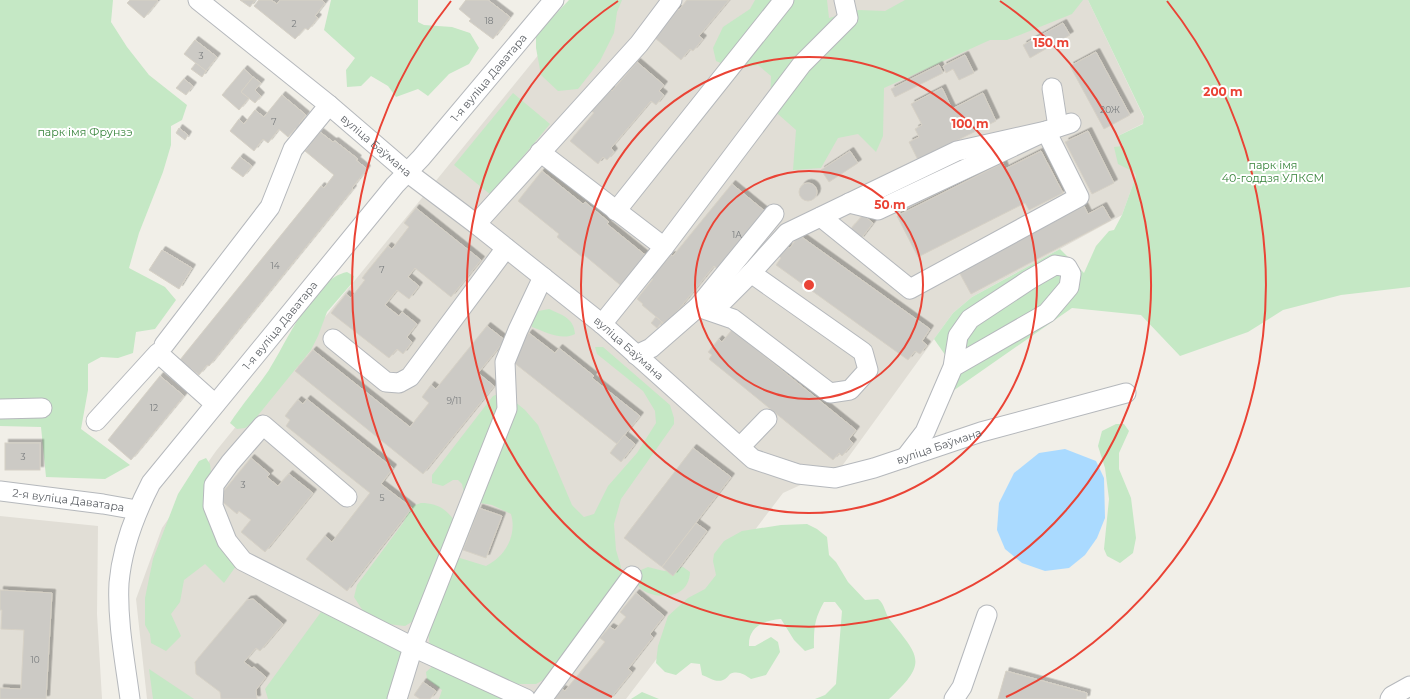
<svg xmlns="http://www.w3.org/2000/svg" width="1410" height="699" font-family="Montserrat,sans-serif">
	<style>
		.education { fill: #e1ded6 }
		.green { fill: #c5e8c5 }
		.water { fill: #aadaff }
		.building { fill: #cccac5; stroke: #d6d1c6; filter: url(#shadow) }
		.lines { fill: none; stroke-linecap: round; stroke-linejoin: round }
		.minor-casing { stroke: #b5b8bc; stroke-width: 21 }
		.minor { stroke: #fff; stroke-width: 19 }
		.ring { fill: none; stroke: #ea4335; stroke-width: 2 }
		.labels { text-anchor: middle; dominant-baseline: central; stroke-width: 4; stroke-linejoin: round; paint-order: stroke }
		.number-label { font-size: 9px; fill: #7a7d7f }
		.street-label { font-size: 11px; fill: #5f6368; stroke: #fff }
		.park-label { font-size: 11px; fill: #348238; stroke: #fff }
		.centre { fill: #ea4335; stroke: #fff; stroke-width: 2 }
		.ring-label { font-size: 12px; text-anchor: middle; font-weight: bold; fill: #ea4335; stroke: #fff; stroke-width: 4; stroke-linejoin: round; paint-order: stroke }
	</style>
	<defs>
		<filter id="shadow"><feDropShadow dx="3.5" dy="-3.5" stdDeviation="0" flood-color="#0004"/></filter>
	</defs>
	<rect width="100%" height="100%" fill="#f1efe8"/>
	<g class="education">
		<path d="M583,0H1088L1146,122L1118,136L1136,176L1122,215L972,297L953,313L842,466L783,493L626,699H147L136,599L162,528L216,451Z"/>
		<path d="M0,516L98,526L97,614L102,699H0Z"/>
	</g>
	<g class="green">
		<path d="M0,0H113L111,22L127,47L149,75L187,105L182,120L171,126V145L163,172L139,233L129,268L165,287L176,300L155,329L136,332L133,353L118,358L101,357L88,364V390L81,429L130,465L105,479L46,477L41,427L0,426Z"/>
		<path d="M331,0H418V22L424,25L452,27L470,33L479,48L469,64L449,74L428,96L418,89L396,97L388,86L371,76L361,86L347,87L346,70L355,58L324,30Z"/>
		<path d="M569,0H622L617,12L614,33L600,61L578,89L558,91L541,75L536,48V35Z"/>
		<path d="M755,0H827L829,18L859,10L885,11L905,0H1083L1072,14L1007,40H990L884,88L883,136L876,152L858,134L838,138L821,168L793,170L796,130L770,107L771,76L758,65L735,69L716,61L713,48L723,27L750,9Z"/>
		<path d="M1088,0H1410V287L1341,295L1283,310L1248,332L1180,356L1141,315L1072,308L950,393L948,359L934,339L953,313L972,297L1060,249L1084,273L1096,246L1109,231L1114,230L1122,215L1136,176L1134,172L1118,164L1114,147L1123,146L1118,136L1143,124L1144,117Z"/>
		<path d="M513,93L550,124L491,195L454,165Z"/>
		<path d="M347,272L354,276L353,282L327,312L318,336L311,350L251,424L245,428L237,429L230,423L234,417C245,401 258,386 269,370C287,342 313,279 347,272Z"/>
		<path d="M549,309C562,315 574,318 575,334C561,341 546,332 532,327L530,320L533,312Z"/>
		<path d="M595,347H603L670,405L674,418V424L621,499L614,524L616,550L621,567V578L554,674L536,684H515L430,647L428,632L451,566L460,558L486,566C506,556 517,535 511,514L492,505L469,501L465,497L462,484L458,480H453L443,486L432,483V475L493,396L501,393L508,396L525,410L538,425L572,505L584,517L594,514L608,486L637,453L656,423L655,411L643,391L597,354Z"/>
		<path d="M1116,424H1124L1129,431L1119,453V469L1131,498L1136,538L1133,553L1120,563L1107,556L1104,549L1109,499L1105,468L1098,446L1102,431Z"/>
		<path d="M206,458L210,464L211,472L206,487L208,510L216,540L236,566L224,583L205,564L184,580L180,602L171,614L181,636L166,651L151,643L150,634L145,625V598L153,559L178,494L199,461Z"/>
		<path d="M421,503C436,503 445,508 454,520L415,620L405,626L378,623L367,617L354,597L357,585L403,523L412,506Z"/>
		<path d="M807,524L817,529L827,537L829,555L836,562L848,582L865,600L878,599C885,604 885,614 890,620C921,658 927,663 889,699H815L825,695L836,684L842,611L835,602H824C814,620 814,628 814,648L805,651L794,640L781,619C764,620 748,627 749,646H755L771,637L778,642L780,652L766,675L751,679C745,675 738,670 730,674C728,676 726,679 723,680C716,683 708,677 702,675L700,664L691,663L676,675L665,672L656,663L658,646L668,616L688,598L705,589L716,575L713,561L714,554L724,541L742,531L781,525Z"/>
		<path d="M648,567L664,571L683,567L690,572C689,595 667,600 648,593C644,591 640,589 638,585C636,580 639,574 641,570Z"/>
		<path d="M321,612L403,652L387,699H268L265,689Z"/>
		<path d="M433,666L510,699H439L442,690L427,679L426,672Z"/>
		<path d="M149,669L194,699H153Z"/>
		<path d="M642,692L659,699H631Z"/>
	</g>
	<path class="water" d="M1065,449L1096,461L1104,478L1105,518L1097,538L1085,555L1069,568L1045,571L1022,563L1005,549L997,530L999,503L1014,473L1039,453Z"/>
	<g class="building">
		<path d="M130,0H157L158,1L144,18L127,3Z"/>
		<path d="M240,0H255L250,7Z"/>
		<path d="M259,0H271L277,4L280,0H322L325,3L315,16L318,18L308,30L305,28L295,39L254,6Z"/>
		<path d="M466,0H488L510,17L493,39L469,21L471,19L459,9Z"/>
		<path d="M687,0H729L699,36L703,39L693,51L690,49L681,60L655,38L675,8L679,10Z"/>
		<path d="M1063,23L1070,35L1030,58L1023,45Z"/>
		<path d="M195,40L217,57L206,71L184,54Z"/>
		<path d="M1096,52L1130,115L1104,129L1070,66Z"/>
		<path d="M965,55L974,73L959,80L953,69L946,73L943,66Z"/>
		<path d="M637,62L664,85L659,91L664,95L656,105L651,101L611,148L614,152L607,160L603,157L598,164L570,141L594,113L589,109L607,87L612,91Z"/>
		<path d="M196,63L206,71L202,77L191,69Z"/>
		<path d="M939,65L943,73L895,97L891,89Z"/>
		<path d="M244,69L253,77L241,92L249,98L239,110L222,95Z"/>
		<path d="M253,77L261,83L255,90L261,96L255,103L241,92Z"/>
		<path d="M184,79L193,86L186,95L176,88Z"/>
		<path d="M942,88L952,109L983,93L996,121L918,160L909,142L919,137L915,129L922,125L911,104Z"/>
		<path d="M282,95L306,115L299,124L301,125L298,129L296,128L288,137L279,129L268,143L263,139L254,151L230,131L239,119L244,124L255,110L264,117Z"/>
		<path d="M179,128L188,135L185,140L176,133Z"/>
		<path d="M1088,131L1114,183L1092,194L1065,142Z"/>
		<path d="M320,132L333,142L335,141L358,159L356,160L367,169L352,188L353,189L209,366L207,365L199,375L180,360L321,186L324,188L334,175L305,151Z"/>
		<path d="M850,151L858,163L829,182L821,170Z"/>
		<path d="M1041,151L1063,193L1029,210L1025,203L918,257L897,216L1003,163L1005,169Z"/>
		<path d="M240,157L252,166L243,177L231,168Z"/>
		<path d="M542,171L583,204L585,202L609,222L607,224L649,258L625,289L584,255L582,257L557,237L559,234L518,201Z"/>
		<circle cx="808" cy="192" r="9"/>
		<path d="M732,184L766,212L719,270L714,266L666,325L642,305L643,304L637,299L653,279L651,278L671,255L673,256Z"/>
		<path d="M1084,206L1088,214L1103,206L1111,220L971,294L959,272Z"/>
		<path d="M416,208L481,260L451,297L415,268L408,277L419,286L409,299L397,290L385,305L399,316L402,312L417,324L407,337L412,342L403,354L397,349L389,358L331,313L346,294L351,298L365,280L362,278L388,246L392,249L409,227L404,223Z"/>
		<path d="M863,215L873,223L860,240L849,231Z"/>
		<path d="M799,235L930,329L922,341L927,345L920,354L915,351L908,360L776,265L781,258L775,253L782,243L790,248Z"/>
		<path d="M162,250L192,268L179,289L149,270Z"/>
		<path d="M656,317L662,322L657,328L651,323Z"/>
		<path d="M487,326L505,340L478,373L494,386L423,474L295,371L313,350L410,427L429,403L422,397L431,385L436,389Z"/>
		<path d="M732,330L856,430L849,439L853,443L842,456L839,453L833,460L709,359L712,355L708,352L719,339L722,342Z"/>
		<path d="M529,333L555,353L559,348L594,376L592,378L640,416L617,444L508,358Z"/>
		<path d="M160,376L184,396L131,460L108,440Z"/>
		<path d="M307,399L393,468L381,484L412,508L347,591L306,559L325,536L332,542L370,493L286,426L290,420L285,416L291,408L298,400L303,404Z"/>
		<path d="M624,435L635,444L621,462L610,453Z"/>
		<rect x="5" y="443" width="35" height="27"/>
		<path d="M693,448L731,477L662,567L624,538Z"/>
		<path d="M251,458L270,474L267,477L278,486L289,474L313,493L265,552L241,532L251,520L239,511L237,514L218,498Z"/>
		<path d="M479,508L502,516L486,558L463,550Z"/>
		<path d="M696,523L707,531L673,576L662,567Z"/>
		<path d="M0,590L52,593L46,699H0V688L21,689L24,630L1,629L2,610H0Z"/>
		<path d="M636,593L664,616L650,634L653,637L628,669L632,672L610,699H554L562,689L565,691L605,642L600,638L610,627L615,630L626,617L620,612Z"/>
		<path d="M253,599L283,624L260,651L256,648L244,662L252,668L254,667L266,677L256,690L257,699H221L220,692L196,674L195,662L247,600Z"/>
		<path d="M1006,671L1087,693L1086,699H998Z"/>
		<path d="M423,682L436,691L430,699H420L414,695Z"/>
	</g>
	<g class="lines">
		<g class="minor-casing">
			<g id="minor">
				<path id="s1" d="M198,0L329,105L407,172L476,224L602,324L753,459L798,474L835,478L874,468L981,432L1126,393"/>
				<path d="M1052,88L1058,127"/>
				<path d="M540,152L664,247"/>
				<path d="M616,211L784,0"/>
				<path d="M821,217L910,289L1079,197L1046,131L878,210L849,203"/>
				<path d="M476,224L639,44L672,0"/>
				<path d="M751,273L787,233L957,151L1046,131L1071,123"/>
				<path d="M698,307L733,319L830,393L850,390L868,370L863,352L751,273L713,311"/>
				<path d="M602,324L664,247L802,64L848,18L844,0"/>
				<path d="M333,339L386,382L399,383L410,377L506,248"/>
				<path d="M164,345L270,207L293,149L329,105"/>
				<path d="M636,355L651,348L698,307L774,214"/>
				<path d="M0,409L42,408"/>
				<path d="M96,421L158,353L215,404"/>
				<path d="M740,447L767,419"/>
				<path d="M905,458L925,432L953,367L1047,313L1069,287L1071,274L1067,267L1055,265L1029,280L970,319L958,336L953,367"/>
				<path id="s2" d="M0,491L103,504L137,510"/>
				<path d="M347,497L263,425L230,463L214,485L213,506L227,541L243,561L413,647L526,699"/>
				<path id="s3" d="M130,699C125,661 117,621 119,583C122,548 135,514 151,483L395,185L421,158L554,0"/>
				<path d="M397,699L413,647L507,409L505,362L518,330L543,277"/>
				<path d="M542,699L632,576"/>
				<path d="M954,699L962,687L987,615"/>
				<path d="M1390,699L1392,696L1410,686"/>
			</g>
		</g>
		<use href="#minor" class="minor"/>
	</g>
	<g class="ring">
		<circle cx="809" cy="285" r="114"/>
		<circle cx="809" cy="285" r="228"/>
		<path d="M1000 1A342 342 0 1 1 618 1"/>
		<path d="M612 697A457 457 0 0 1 451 1M1167 1A457 457 0 0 1 1006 697"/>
	</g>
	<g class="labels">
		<g class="number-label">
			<text x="489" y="20">18</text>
			<text x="294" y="23">2</text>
			<text x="201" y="55">3</text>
			<text x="1110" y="109">20Ж</text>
			<text x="274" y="121">7</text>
			<text x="737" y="234">1А</text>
			<text x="275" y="265">14</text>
			<text x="382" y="269">7</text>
			<text x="454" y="400">9/11</text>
			<text x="154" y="407">12</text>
			<text x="23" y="456">3</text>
			<text x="243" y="484">3</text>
			<text x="382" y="497">5</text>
			<text x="35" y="659">10</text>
		</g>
		<g class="street-label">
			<text stroke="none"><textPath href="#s3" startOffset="750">1-я вуліца Даватара</textPath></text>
			<text stroke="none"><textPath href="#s1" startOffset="230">вуліца Баўмана</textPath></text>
			<text stroke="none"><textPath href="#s3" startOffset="426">1-я вуліца Даватара</textPath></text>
			<text stroke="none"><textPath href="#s1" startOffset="554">вуліца Баўмана</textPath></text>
			<text stroke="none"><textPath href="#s1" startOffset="914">вуліца Баўмана</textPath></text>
			<text stroke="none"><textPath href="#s2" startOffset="69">2-я вуліца Даватара</textPath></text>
		</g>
		<g class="park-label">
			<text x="85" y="132">парк імя Фрунзэ</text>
			<text x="1273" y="165">парк імя<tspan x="1273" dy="13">40-годдзя УЛКСМ</tspan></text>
		</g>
	</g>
	<circle cx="809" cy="285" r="6" class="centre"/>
	<g class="ring-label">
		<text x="1051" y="47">150 m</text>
		<text x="1223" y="96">200 m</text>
		<text x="970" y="128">100 m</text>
		<text x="890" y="209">50 m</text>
	</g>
</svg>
